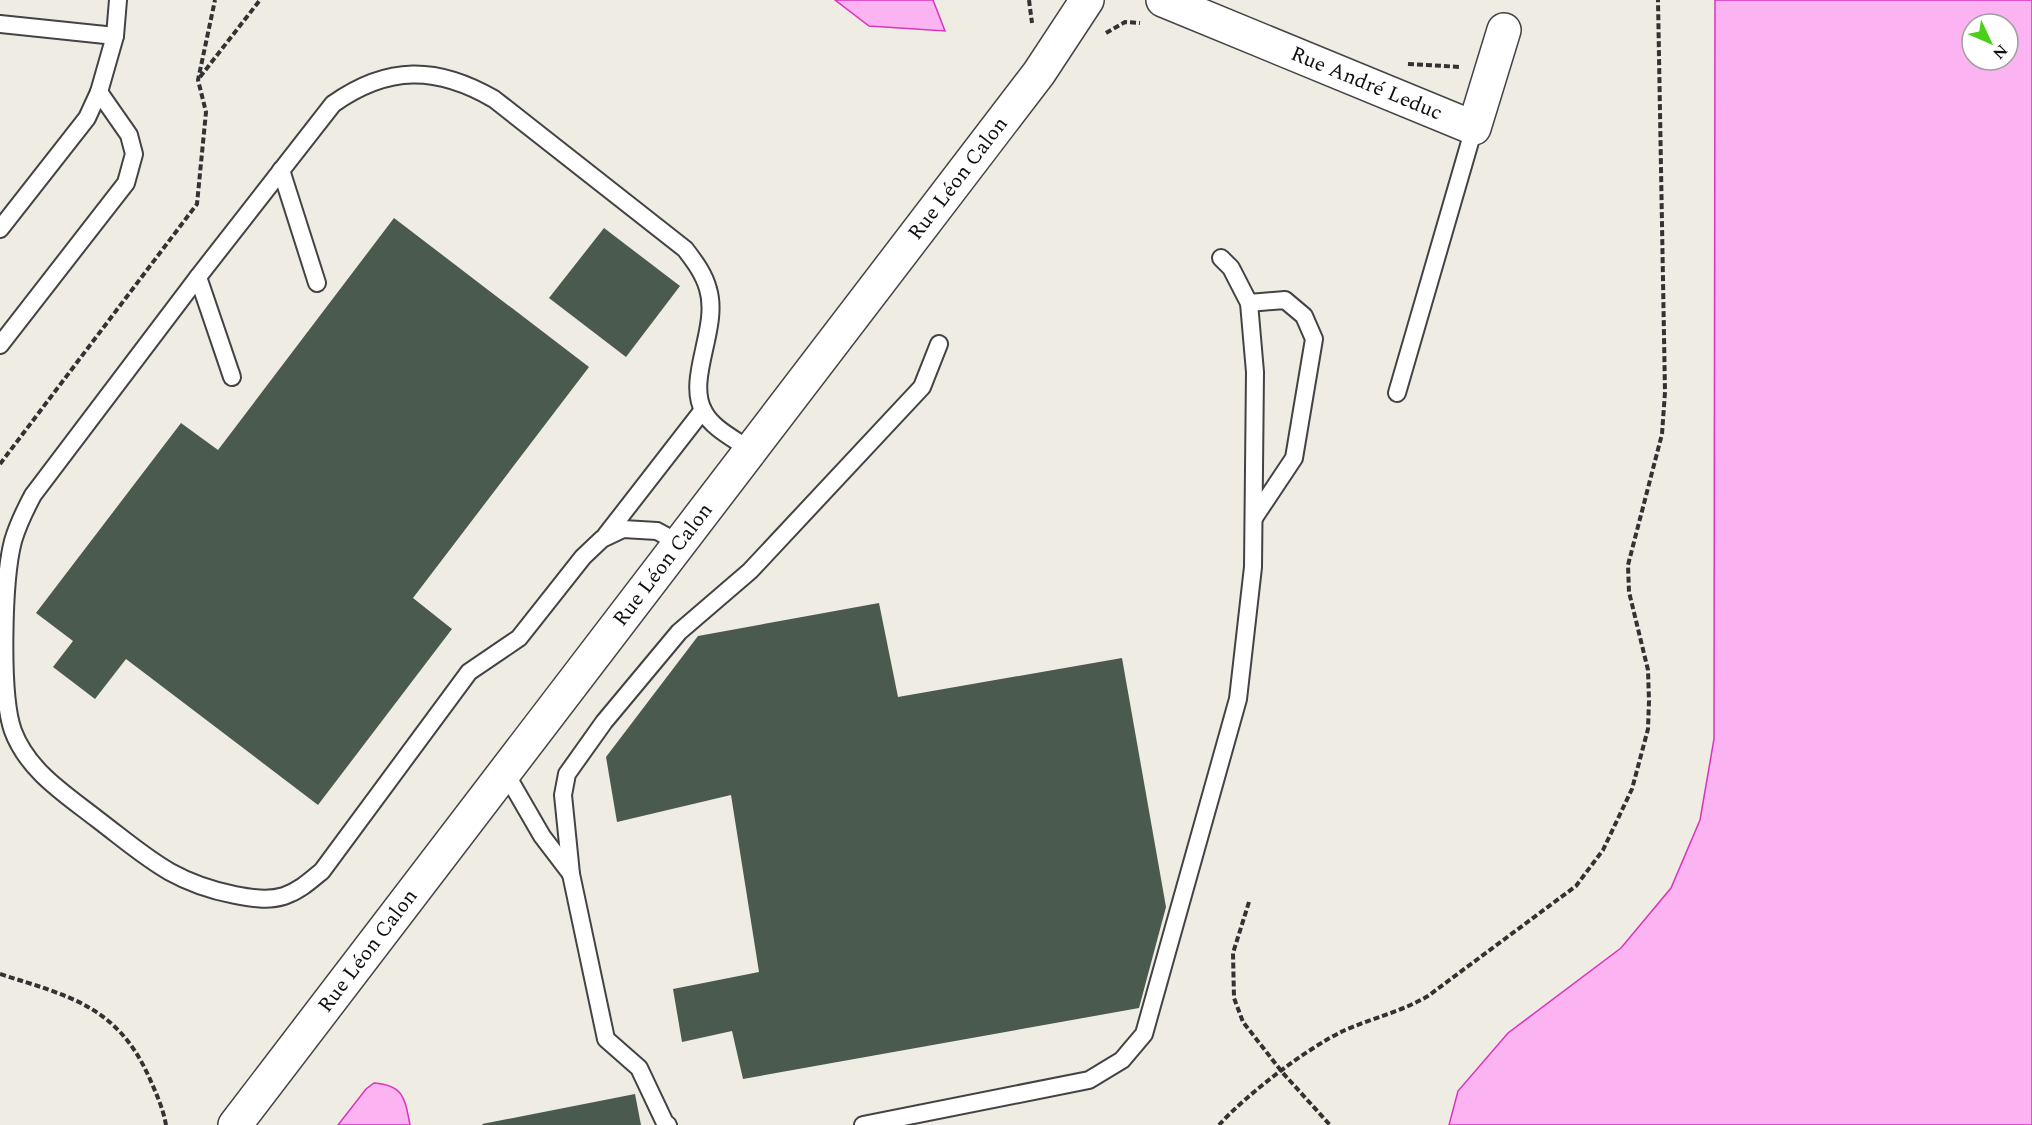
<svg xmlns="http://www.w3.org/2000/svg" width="2032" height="1125" font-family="Spectral,serif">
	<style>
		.industrial { fill: #efece4 }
		.water { fill: #fcb3f1; stroke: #da33bd; stroke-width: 1.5; fill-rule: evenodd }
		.building { fill: #4b5a4e }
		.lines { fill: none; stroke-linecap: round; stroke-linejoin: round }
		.lane-casing { stroke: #434343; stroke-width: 20 }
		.street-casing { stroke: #434343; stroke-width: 36 }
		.path { stroke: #323232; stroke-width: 4; stroke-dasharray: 6 3; stroke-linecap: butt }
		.lane { stroke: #fff; stroke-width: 16 }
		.street { stroke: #fff; stroke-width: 33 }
		.labels { text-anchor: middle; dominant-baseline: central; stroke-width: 6; stroke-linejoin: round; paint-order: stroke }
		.street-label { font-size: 21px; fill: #101010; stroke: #fff }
	</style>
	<rect width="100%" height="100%" fill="#f4fffa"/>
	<path class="industrial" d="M0,0H1715L1714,739L1700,820L1671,888L1621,948L1508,1033L1458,1091L1449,1125H0Z"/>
	<g class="water">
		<path d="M835,0H933L945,31L869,26Z"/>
		<path d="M1715,0H2032V1125H1449L1458,1091L1508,1033L1621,948L1671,888L1700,820L1714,739ZM1972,24H2008V60H1972Z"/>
		<path d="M374,1083C404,1085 405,1099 410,1125H338L366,1089Z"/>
	</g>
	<g class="building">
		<path d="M394,218L589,367L413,598L452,629L318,805L126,659L95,699L53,667L73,641L36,613L181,423L218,450Z"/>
		<path d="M604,228L680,286L626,357L549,298Z"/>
		<path d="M879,603L898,697L1122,658L1166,907L1139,1008L743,1079L732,1031L682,1042L673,989L759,972L731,795L617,822L606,757L698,636Z"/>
		<path d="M635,1094L641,1125H483L482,1124Z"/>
	</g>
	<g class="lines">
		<g class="lane-casing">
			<g id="lane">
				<path d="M0,24L115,36"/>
				<path d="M281,170L317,283"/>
				<path d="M0,229L87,118L99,92L115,36L118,0"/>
				<path d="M198,277L232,377"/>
				<path d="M1249,303L1285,300L1304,316L1314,339L1294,458L1254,518"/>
				<path d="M0,345L126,183L134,154L129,135L99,92"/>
				<path d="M1397,393L1474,128"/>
				<path d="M606,535L703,410"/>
				<path d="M679,543L657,531L623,529L602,539L583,557L519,638L469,672L322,871C310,881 299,891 284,896C268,901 251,898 235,895C171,882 147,857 97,819C65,794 28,771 13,731C0,695 3,580 13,541C18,524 25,510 33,495L198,277L333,104C388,65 437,66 494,99L685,249C695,262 704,274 708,289C720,328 685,379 704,412C713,429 735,439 750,450"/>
				<path d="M505,772L542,836L571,874"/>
				<path d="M668,1125L665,1123L639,1068L606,1039L571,874L563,795L567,774L604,722L679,632L750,571L922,387L939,344"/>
				<path d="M863,1125L1089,1080L1122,1060L1144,1034L1238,699L1253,567L1255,372L1249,303L1231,268L1221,258"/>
			</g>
		</g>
		<g class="street-casing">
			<g id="street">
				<path id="s1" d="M1163,0L1474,128L1504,30"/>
				<path id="s2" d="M235,1125L1039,73L1087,0"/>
			</g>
		</g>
		<g class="path">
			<path d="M1029,0L1032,23"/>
			<path d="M1106,33L1125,22L1140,23"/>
			<path d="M1408,64L1461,67"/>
			<path d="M200,77L260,0"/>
			<path d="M0,464L197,204L206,112L198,80L215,0"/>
			<path d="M1249,902L1233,953L1234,998L1243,1022L1282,1072L1330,1125"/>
			<path d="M0,974C69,996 117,1006 149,1077C156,1093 163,1108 166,1125"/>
			<path d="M1219,1125C1247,1094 1306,1049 1343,1031C1372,1018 1401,1012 1428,996L1576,886L1603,850L1632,789L1648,729L1649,701L1648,670L1629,592L1628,565L1662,434L1665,392L1658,0"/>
		</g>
		<use href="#lane" class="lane"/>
		<use href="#street" class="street"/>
	</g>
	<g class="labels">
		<g class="street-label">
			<text stroke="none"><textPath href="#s1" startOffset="220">Rue André Leduc</textPath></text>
			<text stroke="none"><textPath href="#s2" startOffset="1191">Rue Léon Calon</textPath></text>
			<text stroke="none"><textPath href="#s2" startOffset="705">Rue Léon Calon</textPath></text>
			<text stroke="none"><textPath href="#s2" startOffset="219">Rue Léon Calon</textPath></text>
		</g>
	</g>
	<g transform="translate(1990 42) rotate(134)"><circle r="28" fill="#ffffff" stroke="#9f9f9f" stroke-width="1.5"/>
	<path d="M0-4.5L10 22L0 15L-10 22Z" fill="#4bcf1a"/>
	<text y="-9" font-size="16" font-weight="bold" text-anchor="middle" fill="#101010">N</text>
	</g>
</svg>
